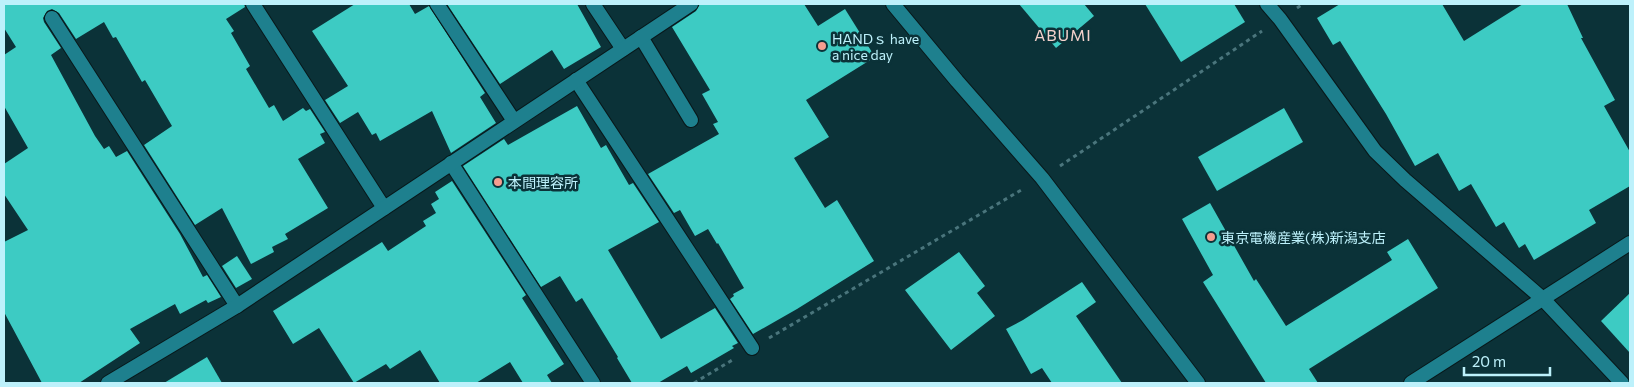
<svg xmlns="http://www.w3.org/2000/svg" width="1634" height="387" font-family="Commissioner,'Noto Sans JP',sans-serif">
	<style>
		.building { fill: #3dcbc3 }
		.lines { fill: none; stroke-linecap: round; stroke-linejoin: round }
		.service-casing { stroke: #08181a; stroke-width: 16 }
		.minor-casing { stroke: #08181a; stroke-width: 16 }
		.tertiary-casing { stroke: #08181a; stroke-width: 16 }
		.path { stroke: #4a757c; stroke-width: 3; stroke-dasharray: 4 4; stroke-linecap: butt }
		.service { stroke: #1e808e; stroke-width: 14 }
		.minor { stroke: #1e808e; stroke-width: 14 }
		.tertiary { stroke: #1e808e; stroke-width: 14 }
		.poi-dot { fill: #f59d8f; stroke: #0b3238; stroke-width: 2 }
		.labels { text-anchor: middle; dominant-baseline: central; stroke-width: 5; stroke-linejoin: round; paint-order: stroke }
		.poi-label { font-size: 14px; fill: #bdf1fb; stroke: #0b3238; text-anchor: start }
		.quarter-label { font-size: 16px; letter-spacing: 1px; fill: #f5d2cc; stroke: #0b3238 }
	</style>
	<rect width="100%" height="100%" fill="#0b3238"/>
	<g class="building">
		<path d="M4,4H244L245,7L226,19L234,31L231,33L250,66L246,69L269,108L274,105L283,121L303,108L306,111L310,109L325,132L320,134L325,143L298,159L328,208L285,234L288,239L272,247L274,252L251,264L222,208L195,225L144,145L172,126L145,80L142,82L116,37L113,38L104,22L76,39L59,13L52,9L47,11L43,18L44,22L61,48L51,55L95,136L104,149L109,146L116,157L127,151L180,234L203,277L207,275L221,297L208,303L206,300L180,314L175,304L130,329L140,343L79,383H42L4,312V242L28,230L4,194V164L28,148L4,106V55L16,47L4,28Z"/>
		<path d="M355,4H409L415,14L429,6L485,93L480,97L496,123L451,153L432,111L380,141L376,133L372,135L358,112L340,123L325,100L348,86L312,31Z"/>
		<path d="M447,4H577L601,47L564,69L552,50L500,84Z"/>
		<path d="M700,4H804L818,26L845,9L875,57L806,100L829,137L794,158L825,208L837,200L874,261L797,309L753,334L730,299L734,296L733,294L744,288L718,243L717,244L708,229L695,236L680,210L674,213L648,174L719,134L713,124L718,122L702,94L710,90L672,27L696,11Z"/>
		<path d="M1019,4H1084L1094,16L1056,48Z"/>
		<path d="M1145,4H1234L1245,22L1181,62Z"/>
		<path d="M1340,4H1442L1464,41L1523,4H1567L1583,38H1581L1615,100L1604,106L1630,152V186L1589,210L1596,223L1534,260L1525,244L1519,248L1504,222L1496,227L1471,184L1459,191L1438,153L1415,166L1386,114L1340,41L1333,45L1317,18Z"/>
		<path d="M577,106L601,148L606,145L629,185L633,183L659,222L608,250L661,339L715,308L738,343L732,346L734,348L691,373L687,366L658,383H632L617,358L618,357L582,298L576,302L560,276L541,287L463,166L504,139L508,145Z"/>
		<path d="M1284,108L1303,142L1217,191L1198,157Z"/>
		<path d="M452,181L526,295L522,298L564,364L547,375L552,383H523L510,362L476,383H440L420,350L390,369L386,364L354,383L319,328L293,344L273,311L382,242L388,251L426,226L423,221L436,213L431,204L439,199L435,192Z"/>
		<path d="M1210,203L1254,281L1256,279L1286,326L1392,260L1387,252L1408,239L1438,288L1309,369L1318,383H1266L1203,282L1213,275L1182,219Z"/>
		<path d="M959,252L985,286L977,293L995,316L951,350L905,290Z"/>
		<path d="M237,256L252,279L236,288L222,266Z"/>
		<path d="M1082,282L1096,302L1076,316L1122,383H1052L1042,368L1031,374L1006,329L1023,320Z"/>
		<path d="M1630,293V353L1601,321Z"/>
		<path d="M207,357L222,383H164Z"/>
	</g>
	<g class="lines">
		<g class="service-casing">
			<g id="service">
				<path d="M253,4L384,208"/>
				<path d="M437,4L514,121"/>
				<path d="M52,18L237,306"/>
				<path d="M641,37L691,120"/>
			</g>
		</g>
		<g class="minor-casing">
			<g id="minor">
				<path d="M593,4L623,49"/>
				<path d="M1267,4L1280,19L1375,151L1405,180L1543,299L1622,383"/>
				<path d="M576,80L752,348"/>
				<path d="M451,163L593,383"/>
				<path d="M108,383L237,306L691,4"/>
			</g>
		</g>
		<g class="tertiary-casing">
			<g id="tertiary">
				<path d="M893,4L957,81L1042,178L1198,383"/>
				<path d="M1411,383L1630,243"/>
			</g>
		</g>
		<g class="path">
			<path d="M1297,8L1303,4"/>
			<path d="M1060,166L1262,31"/>
			<path d="M769,338L1023,189"/>
			<path d="M694,383L734,359"/>
		</g>
		<use href="#service" class="service"/>
		<use href="#minor" class="minor"/>
		<use href="#tertiary" class="tertiary"/>
	</g>
	<g class="poi-dot">
		<circle cx="822" cy="46" r="5"/>
		<circle cx="498" cy="182" r="5"/>
		<circle cx="1211" cy="237" r="5"/>
	</g>
	<g class="labels">
		<g class="poi-label">
			<text x="832" y="38">HANDｓ have<tspan x="832" dy="16">a nice day</tspan></text>
			<text x="508" y="182">本間理容所</text>
			<text x="1221" y="237">東京電機産業(株)新潟支店</text>
		</g>
		<g class="quarter-label">
			<text x="1063" y="34">ABUMI</text>
		</g>
	</g>
	<rect width="1634" height="387" fill="none" stroke="#bdf1fb" stroke-width="10"/>
	<path d="M1464 367v8h86v-8" fill="none" stroke="#bdf1fb" stroke-width="2.5"/>
	<text x="1472" y="367" font-size="15" fill="#bdf1fb" stroke="#0b3238" stroke-width="4" paint-order="stroke">20 m</text>
</svg>
